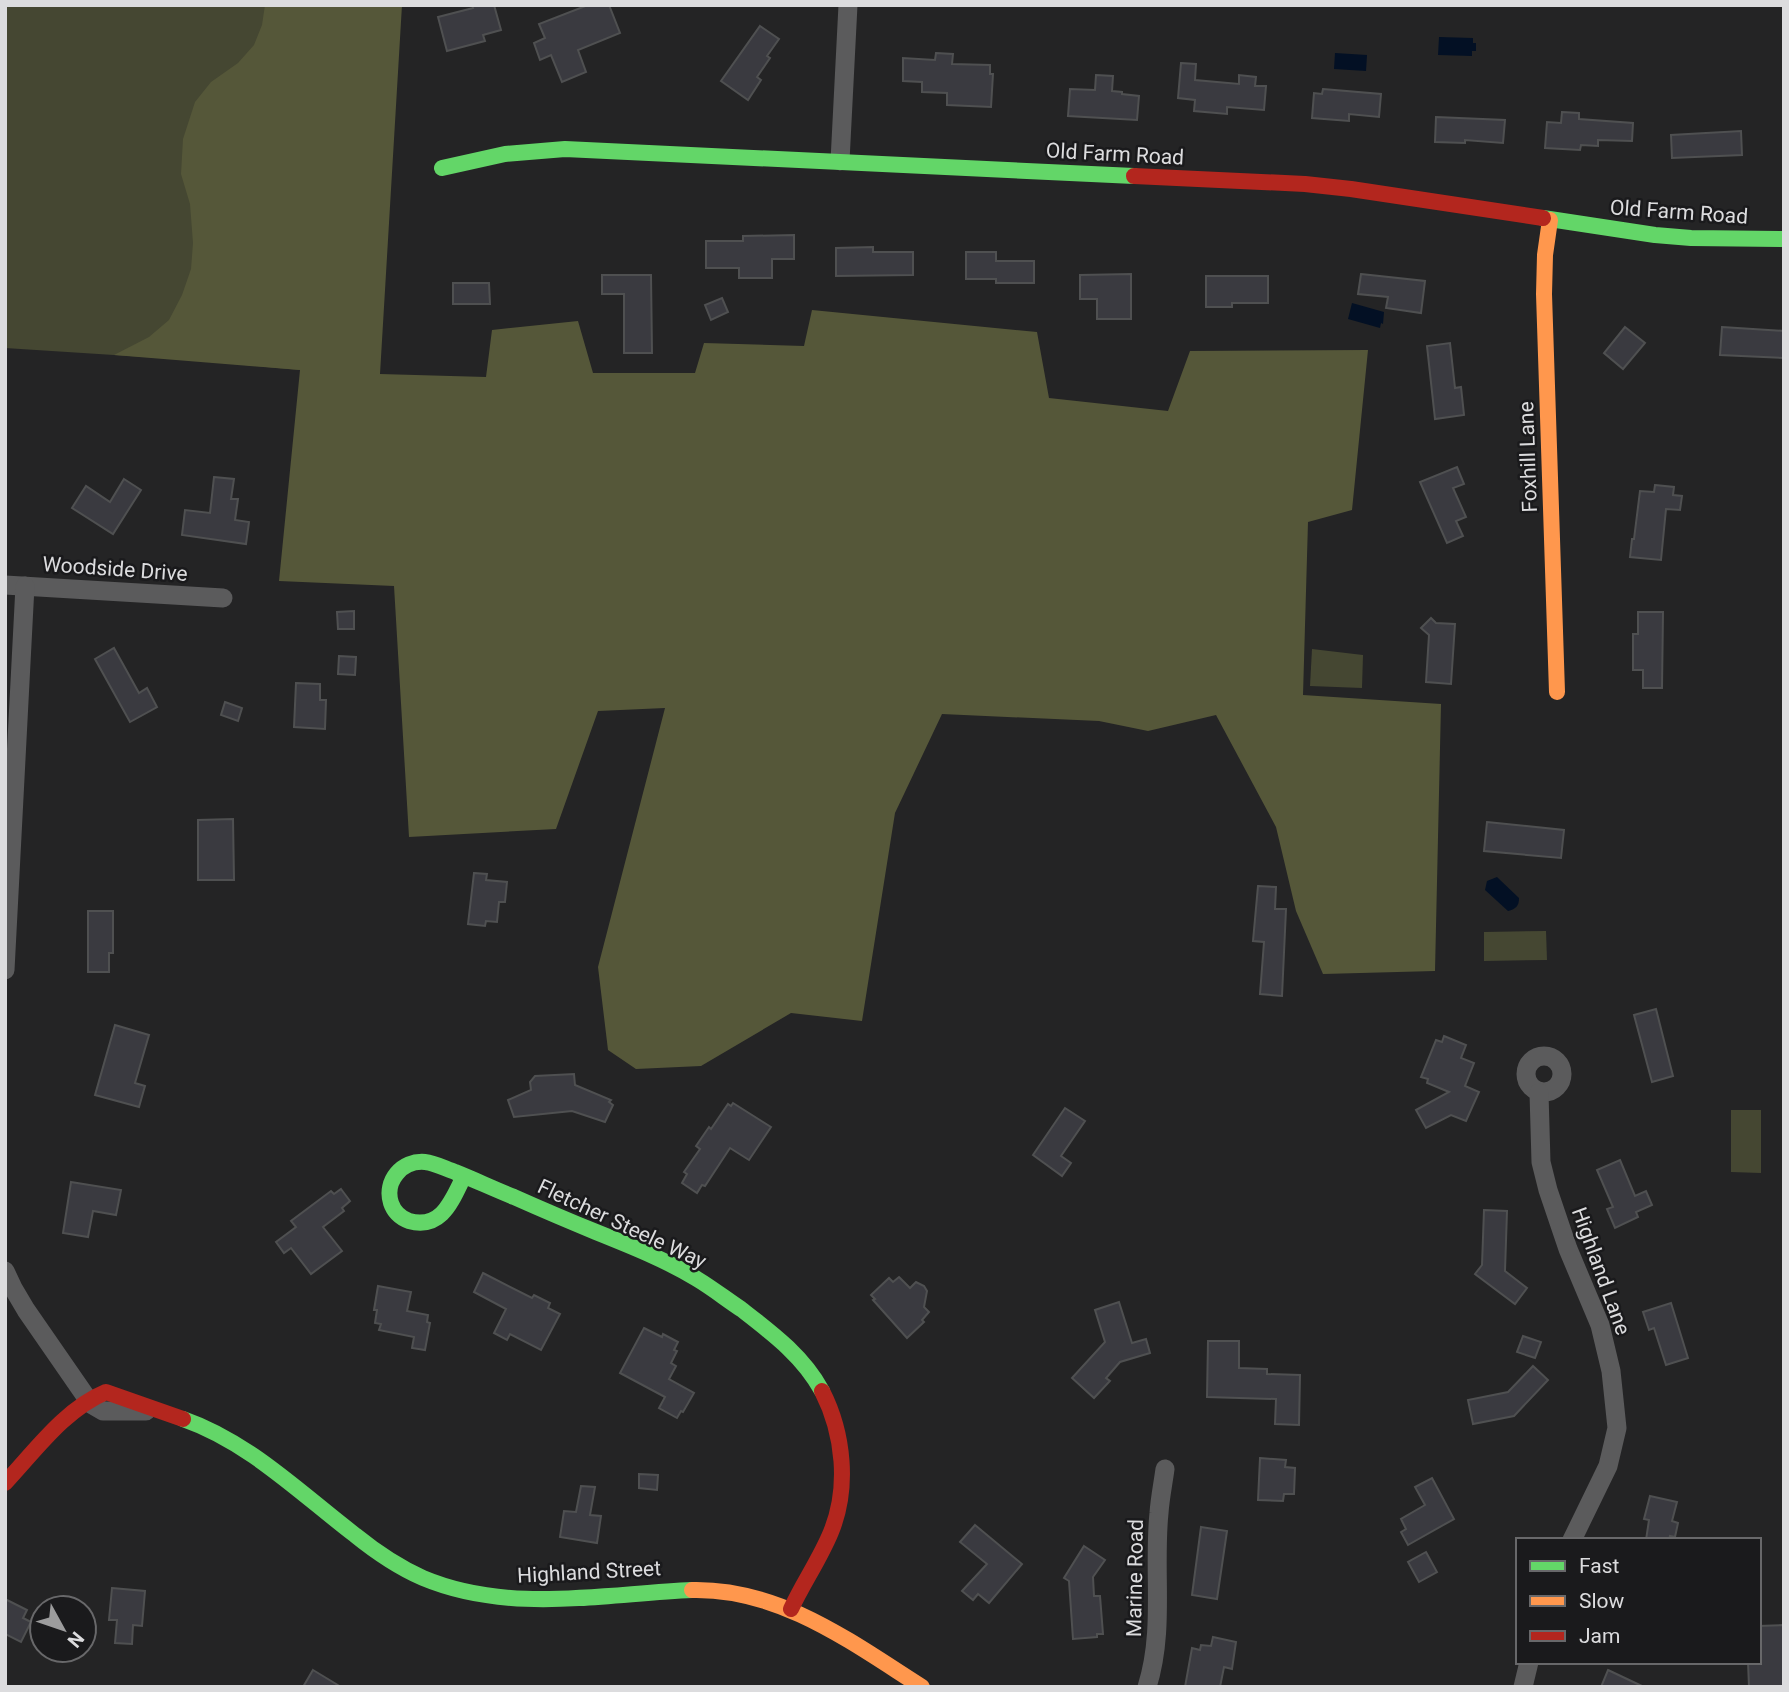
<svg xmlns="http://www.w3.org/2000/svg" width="1789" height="1692" font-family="Roboto,sans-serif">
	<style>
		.green { fill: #454732 }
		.forest { fill: #555739 }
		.water { fill: #031024 }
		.building { fill: #3a3a40; stroke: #4f5051; stroke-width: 2 }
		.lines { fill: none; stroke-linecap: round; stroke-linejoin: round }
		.street { stroke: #5b5b5c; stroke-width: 19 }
		.fast { stroke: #63d668; stroke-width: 16 }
		.slow { stroke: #ff974d; stroke-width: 16 }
		.jam { stroke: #b3261e; stroke-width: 16 }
		.labels { text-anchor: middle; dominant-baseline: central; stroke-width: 5; stroke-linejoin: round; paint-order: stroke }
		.street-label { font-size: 21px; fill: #dcdcde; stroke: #1a1a1c }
	</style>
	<rect width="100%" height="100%" fill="#242425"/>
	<g class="green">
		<path d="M5,5H402L300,370L176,359L5,348Z"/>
		<path d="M1312,649L1363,655L1362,688L1310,686Z"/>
		<path d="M1546,931L1547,960L1484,961V932Z"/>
		<path d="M1731,1110H1761V1173L1731,1172Z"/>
	</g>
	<path class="forest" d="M265,5H402L380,374L486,377L492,330L578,321L593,373H695L704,343L804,346L812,310L1037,332L1049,398L1168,411L1190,351L1368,350L1352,510L1308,522L1303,695L1441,704L1435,971L1323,974L1296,911L1276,827L1216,715L1148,731L1099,721L942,714L895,813L862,1021L791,1013L701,1066L636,1069L608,1050L598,967L665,708L598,711L556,829L409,837L394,586L279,581L300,370L114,355L149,337L169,320L182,295L191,269L193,243L190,204L181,174L183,139L195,102L211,82L238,63L254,45L262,25Z"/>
	<g class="water">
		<path d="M1439,37L1473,38V43H1476V51H1472V56L1438,55Z"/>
		<path d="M1335,53L1367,55L1366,71L1334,69Z"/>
		<path d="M1352,303L1384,312L1383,324L1381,323L1380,328L1348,319Z"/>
		<path d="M1497,877L1519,898C1519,906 1516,909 1508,911L1485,890L1487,881Z"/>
	</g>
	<g class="building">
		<path d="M472,5H494L501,30L483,35L485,41L447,51L438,17L473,8Z"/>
		<path d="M588,5H609L620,33L578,50L586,72L562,82L551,55L540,60L534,43L545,38L539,24Z"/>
		<path d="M760,26L779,39L767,56L770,58L757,77L761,80L748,100L721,81Z"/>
		<path d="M936,53L953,54L952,64L990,65V74H993L991,107L947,105V93L922,92V82L903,81V58L935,60Z"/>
		<path d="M1181,63L1196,64L1195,80L1239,84V75L1256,77L1255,86H1266L1264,110L1227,107V114L1194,111L1195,100L1178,98Z"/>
		<path d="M1096,75L1113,76L1112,91L1122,92V94L1139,96L1137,120L1068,116L1070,89L1095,90Z"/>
		<path d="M1323,89L1381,94L1379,117L1349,114V121L1312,118L1314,93L1322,94Z"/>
		<path d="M1562,112L1579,113V119L1633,123L1632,141L1598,140V146L1581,145L1580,150L1545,148L1547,122L1561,123Z"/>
		<path d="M1436,117L1505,120L1503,143L1465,140V143L1435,142Z"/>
		<path d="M1741,131L1742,155L1672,158L1671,135Z"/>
		<path d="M794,235V259H772V278H739V268H706V241H743V236Z"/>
		<path d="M873,247V252H913V275L836,276V248Z"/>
		<path d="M966,252H996V261H1034V283H996V279H966Z"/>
		<path d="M1131,274V319H1097V299H1080V275Z"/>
		<path d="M1361,274L1425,281L1421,313L1386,308L1388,297L1358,294Z"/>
		<path d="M602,275H651L652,353H624V294H602Z"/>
		<path d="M1206,276H1268V303H1232V307H1206Z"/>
		<path d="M453,283H489L490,304H453Z"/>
		<path d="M722,298L728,312L711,320L705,305Z"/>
		<path d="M1625,327L1645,343L1623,369L1604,353Z"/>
		<path d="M1722,327L1784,331V358L1720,355Z"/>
		<path d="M1450,343L1455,388L1461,387L1464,415L1435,419L1427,346Z"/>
		<path d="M1457,467L1464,484L1453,488L1466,517L1456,521L1463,536L1447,543L1420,482Z"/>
		<path d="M214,477L234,479L231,499H238L235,520L249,522L246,544L182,535L185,510L210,513Z"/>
		<path d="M124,479L141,490L113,534L72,508L86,486L110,502Z"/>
		<path d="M1655,485L1674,487L1673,495L1682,496L1680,510L1666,509L1661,560L1630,557L1632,539H1634L1640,491L1654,492Z"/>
		<path d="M354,611V629H338L337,612Z"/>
		<path d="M1638,612H1663L1662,688H1643V670H1633V634H1638Z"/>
		<path d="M1431,618L1436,623L1455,624L1451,684L1426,682L1429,635L1421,628Z"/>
		<path d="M114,648L139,693L147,688L157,707L130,722L95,659Z"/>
		<path d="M339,656L356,657L355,675L338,674Z"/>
		<path d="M296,683L320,684V700H326L325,729L294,727Z"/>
		<path d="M225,702L242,708L238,721L221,715Z"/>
		<path d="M233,819L234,880H198V820Z"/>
		<path d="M1487,822L1564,830L1561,858L1484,851Z"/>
		<path d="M474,873L487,874L486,880L507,882L505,902H499L497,922L486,921L485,926L468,924Z"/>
		<path d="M1258,886L1276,887L1275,909H1286L1282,996L1260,994L1264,942L1253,941Z"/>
		<path d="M88,911H113V953H109V972H88Z"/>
		<path d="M1656,1009L1673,1076L1652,1082L1634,1015Z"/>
		<path d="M115,1025L149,1035L135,1083L145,1086L139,1107L95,1095Z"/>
		<path d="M1444,1036L1466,1045L1461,1058L1474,1063L1465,1086L1479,1092L1466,1121L1451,1115L1426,1128L1416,1110L1449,1092L1427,1083L1428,1079L1421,1077L1436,1040L1442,1042Z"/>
		<path d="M574,1074L575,1085L611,1100L609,1102L613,1105L605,1122L572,1111L514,1117L508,1100L531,1090L530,1082L535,1076Z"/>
		<path d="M733,1103L771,1127L749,1160L730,1148L705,1186L702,1185L697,1193L682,1183L687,1174L684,1172L700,1149L696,1146L709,1127L711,1129L728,1104L731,1106Z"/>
		<path d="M1065,1108L1085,1121L1061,1156L1071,1163L1062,1176L1033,1155Z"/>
		<path d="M1620,1160L1635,1196L1646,1191L1652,1205L1636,1212L1638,1217L1615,1228L1607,1209L1613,1207L1597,1170Z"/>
		<path d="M71,1182L121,1190L116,1215L93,1211L88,1237L63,1233Z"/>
		<path d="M341,1189L350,1201L342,1208L344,1211L323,1227L342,1251L311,1274L291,1248L284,1253L276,1242L296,1227L291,1221L331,1191L334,1194Z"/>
		<path d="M1484,1210L1507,1211L1505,1271L1527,1288L1515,1304L1475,1274L1482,1265Z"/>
		<path d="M483,1273L532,1298L534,1295L550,1303L548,1308L560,1314L541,1350L510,1334L507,1340L494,1333L506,1309L474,1292Z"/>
		<path d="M899,1277L910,1288L916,1282L924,1286L927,1291L924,1307L929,1312L922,1320L924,1322L907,1338L873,1300L875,1299L871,1295L889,1278L893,1282Z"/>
		<path d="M378,1286L411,1292L407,1311L428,1315L427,1322L430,1323L425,1350L412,1348L414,1337L379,1330L381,1324L375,1323L377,1310H374Z"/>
		<path d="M1119,1302L1132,1343L1146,1339L1150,1353L1120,1362L1106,1378L1110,1381L1094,1398L1072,1378L1105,1342L1095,1310Z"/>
		<path d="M1671,1303L1688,1358L1666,1365L1654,1328L1649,1330L1643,1312Z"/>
		<path d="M644,1328L662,1337L663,1334L678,1342L674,1350L677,1351L671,1363L676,1366L669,1379L694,1393L683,1412L681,1411L677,1418L659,1408L665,1397L620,1373Z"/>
		<path d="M1523,1336L1541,1342L1535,1358L1517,1352Z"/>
		<path d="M1208,1341H1239V1368L1267,1369V1374L1300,1375L1299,1425L1275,1424L1276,1399L1207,1397Z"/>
		<path d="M1533,1366L1548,1380L1514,1416L1473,1424L1468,1400L1508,1392Z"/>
		<path d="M1260,1458L1286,1460L1285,1467L1295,1468L1294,1494H1284L1283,1501L1258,1500Z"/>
		<path d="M639,1474L658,1475L657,1490L639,1488Z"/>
		<path d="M1432,1478L1454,1519L1408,1545L1401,1532L1406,1529L1401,1519L1425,1505L1415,1487Z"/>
		<path d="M581,1486L595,1487L590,1515L601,1516L597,1543L560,1537L564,1511L576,1512Z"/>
		<path d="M1650,1496L1677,1502L1672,1521L1678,1523L1675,1537L1670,1536L1669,1540H1646L1649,1520L1644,1519Z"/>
		<path d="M975,1525L1022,1564L989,1603L978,1594L973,1600L962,1591L987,1564L960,1542Z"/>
		<path d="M1201,1527L1227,1531L1217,1599L1192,1595Z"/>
		<path d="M1084,1546L1105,1560L1093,1577L1094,1596H1100L1103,1634H1097V1637L1073,1639L1069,1581L1064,1578Z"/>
		<path d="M1426,1552L1437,1572L1419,1582L1408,1562Z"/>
		<path d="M112,1588L145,1591L142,1626L133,1625L132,1644L115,1643L117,1620H109Z"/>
		<path d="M5,1599L27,1610L23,1618L31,1622L21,1642L5,1634Z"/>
		<path d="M1784,1625V1687H1749L1748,1662H1759V1626Z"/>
		<path d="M1213,1637L1236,1642L1232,1669L1224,1667L1220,1687H1185L1192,1648L1200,1650L1201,1645L1211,1646Z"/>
		<path d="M313,1670L341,1687H303Z"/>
		<path d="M1608,1670L1644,1687H1601Z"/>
	</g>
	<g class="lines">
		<g class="street">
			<path d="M840,161L848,5"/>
			<path d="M5,585L223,598"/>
			<path d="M5,970L25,586"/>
			<circle cx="1544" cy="1074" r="18"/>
			<path d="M1539,1093L1541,1162L1548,1190L1568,1249L1600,1325L1611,1371L1617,1428L1608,1466L1572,1540"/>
			<path d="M5,1271L13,1288L26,1310L91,1404L103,1411H146"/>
			<path d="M1147,1687C1165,1630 1153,1571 1159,1513C1160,1498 1163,1484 1165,1469"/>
			<path d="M1523,1687L1529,1662"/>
		</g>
		<g class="fast">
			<path d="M442,168L505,154L565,149L1134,176"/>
			<path d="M1543,218L1655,235L1691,238L1784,239"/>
			<path d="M464,1176C452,1200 442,1230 409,1221C401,1218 394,1212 391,1203C384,1181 402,1160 425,1162C435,1163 446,1169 455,1172C475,1180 494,1189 514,1197C541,1209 569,1221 596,1232C631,1246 666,1260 697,1279C712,1288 726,1299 741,1309C772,1333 803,1356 822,1391"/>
			<path d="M183,1419C249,1442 300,1493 355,1535C376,1552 398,1567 423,1578C509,1614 602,1594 692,1590"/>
		</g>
		<g class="slow">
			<path d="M1550,220L1545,255L1544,294L1557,692"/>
			<path d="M692,1590C780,1588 851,1642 922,1687"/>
		</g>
		<g class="jam">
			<path d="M1134,176L1305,184L1351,189L1543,218"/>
			<path d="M5,1483C35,1451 65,1409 106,1392L183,1419"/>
			<path d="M791,1609C803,1583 820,1559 831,1532C849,1488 844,1434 822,1391"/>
		</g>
	</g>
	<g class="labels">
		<g class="street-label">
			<text transform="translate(1115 154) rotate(3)">Old Farm Road</text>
			<text transform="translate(1679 212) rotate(4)">Old Farm Road</text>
			<text transform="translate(1528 457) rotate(-92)">Foxhill Lane</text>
			<text transform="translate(115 569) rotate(4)">Woodside Drive</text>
			<text transform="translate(622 1224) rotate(25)">Fletcher Steele Way</text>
			<text transform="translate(1601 1271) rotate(70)">Highland Lane</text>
			<text transform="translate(589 1572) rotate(-3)">Highland Street</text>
			<text transform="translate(1135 1578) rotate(-89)">Marine Road</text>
		</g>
	</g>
	<rect width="1789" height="1692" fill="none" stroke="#dcdcde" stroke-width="14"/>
	<rect x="1516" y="1538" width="245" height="126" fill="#1a1a1c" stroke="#68686a" stroke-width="2"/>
	<rect x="1530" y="1561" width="35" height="10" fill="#63d668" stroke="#68686a" stroke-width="2"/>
	<text x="1579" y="1573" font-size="21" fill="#dcdcde">Fast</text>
	<rect x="1530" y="1596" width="35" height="10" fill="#ff974d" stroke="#68686a" stroke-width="2"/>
	<text x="1579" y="1608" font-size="21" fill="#dcdcde">Slow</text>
	<rect x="1530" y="1631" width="35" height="10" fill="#b3261e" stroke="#68686a" stroke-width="2"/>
	<text x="1579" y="1643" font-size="21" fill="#dcdcde">Jam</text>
	<g transform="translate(63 1629) rotate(130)"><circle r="33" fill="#1a1a1c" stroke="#68686a" stroke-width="2"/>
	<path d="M0-5L12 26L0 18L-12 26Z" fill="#9c9c9d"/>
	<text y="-10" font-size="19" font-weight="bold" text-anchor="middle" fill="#dcdcde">N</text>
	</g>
</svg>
